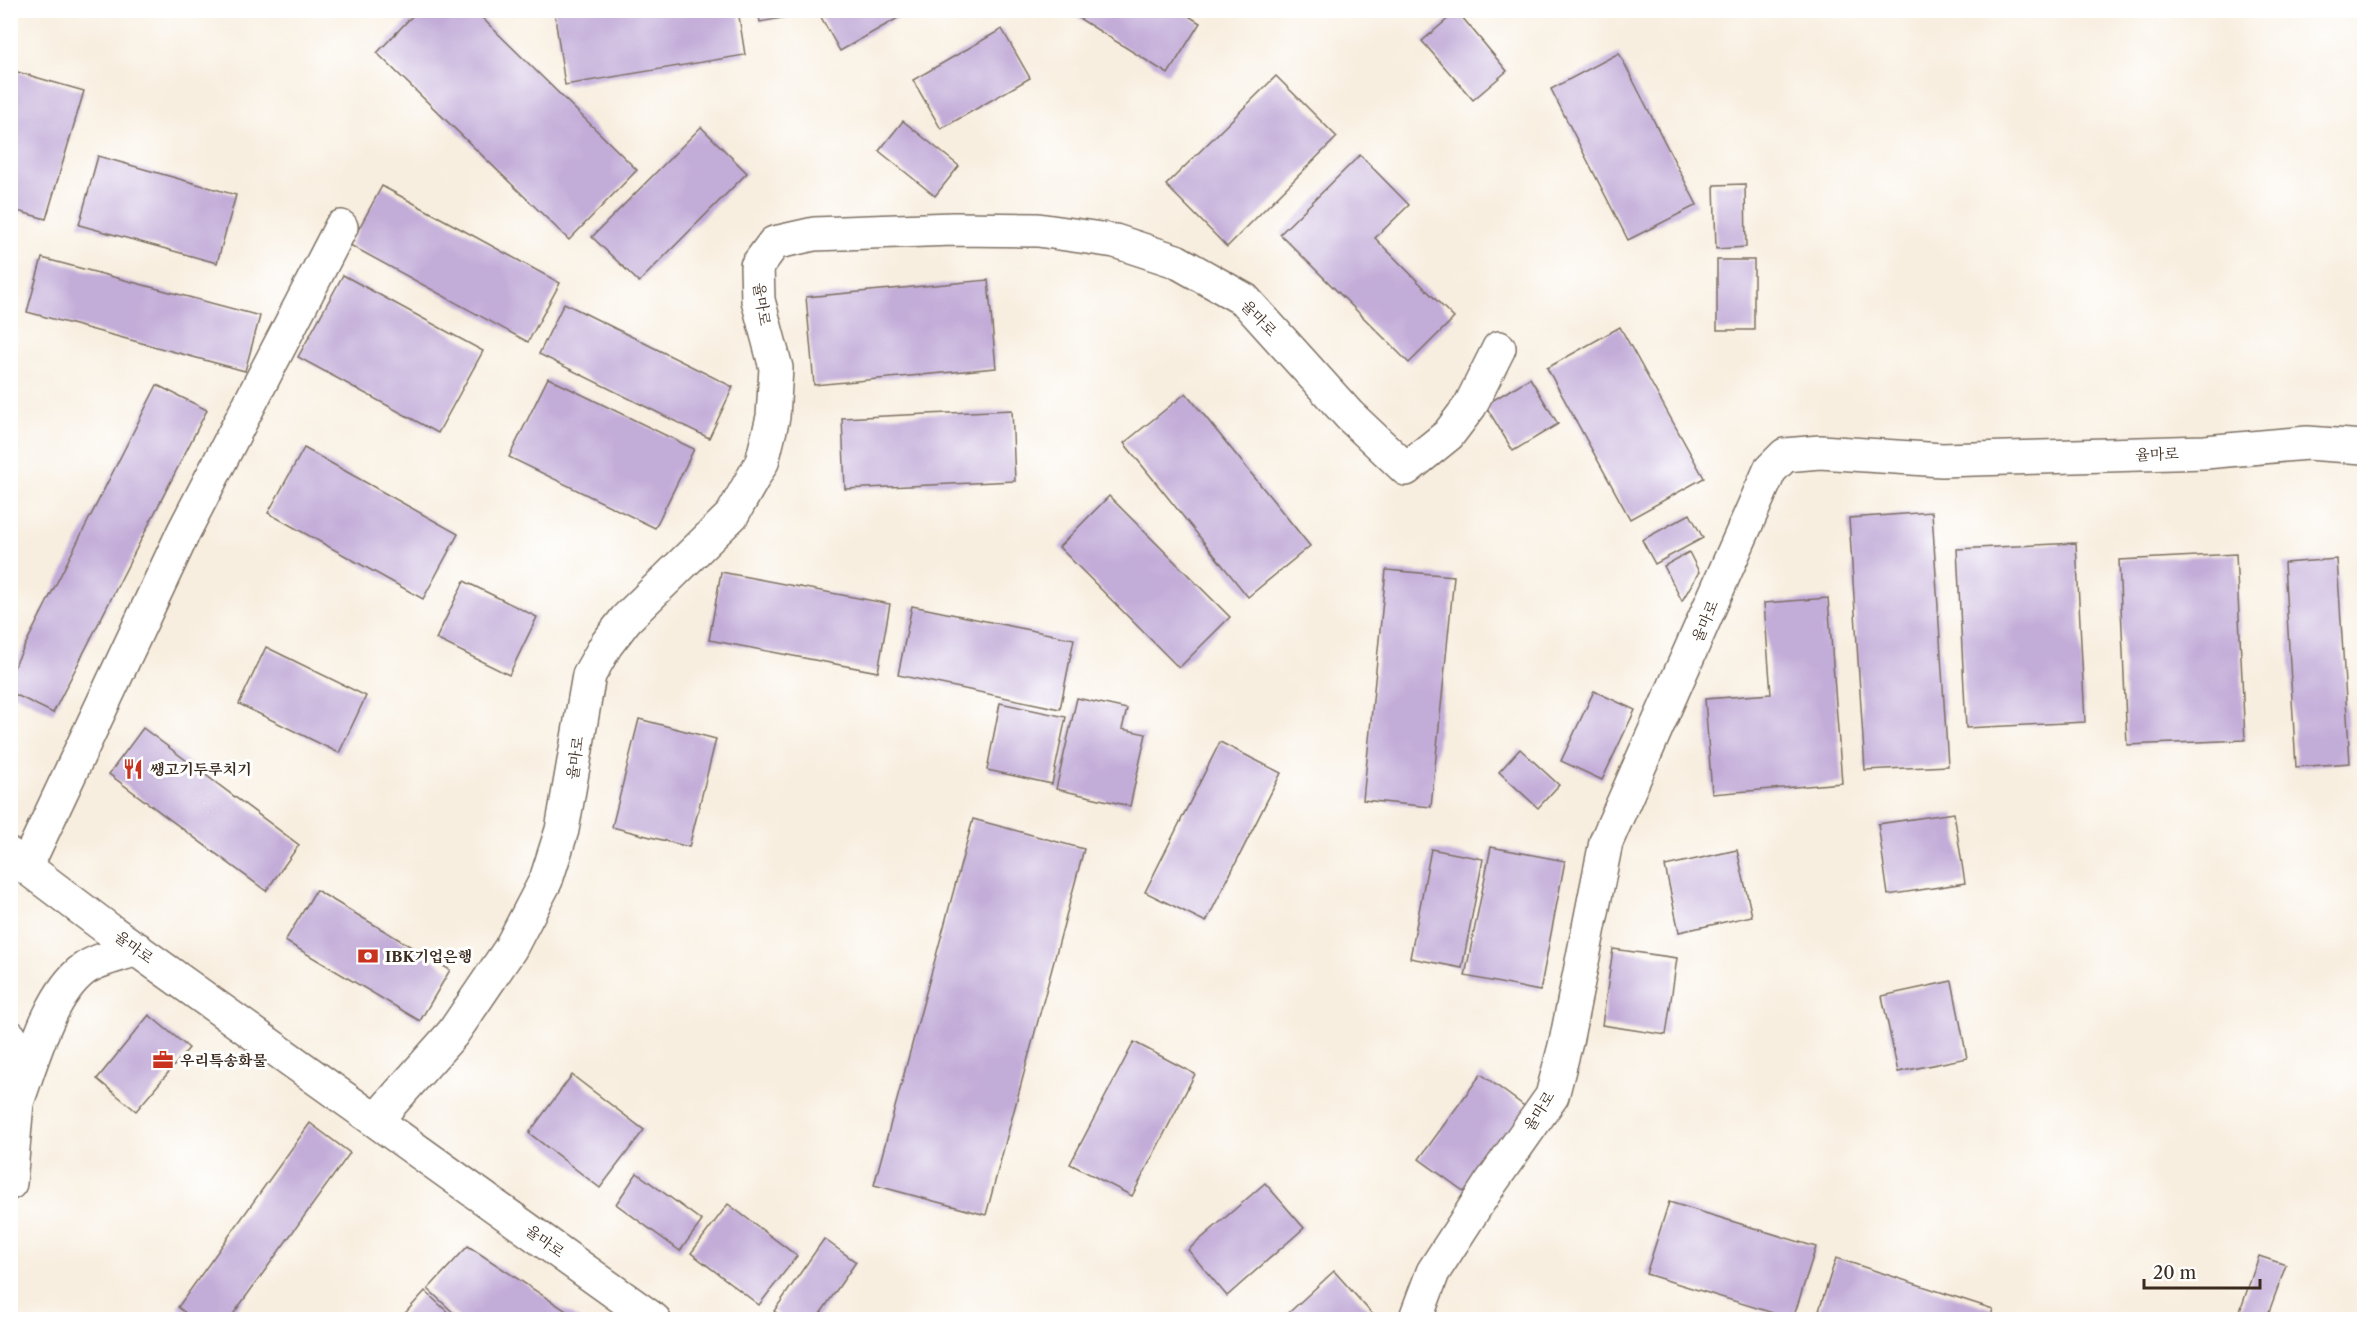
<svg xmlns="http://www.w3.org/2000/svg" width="2375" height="1330" font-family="'Libre Caslon Text','Noto Serif KR',serif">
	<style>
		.building { fill: #c2acd8 }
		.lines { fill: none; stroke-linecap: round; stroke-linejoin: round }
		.minor-casing { stroke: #7d6f62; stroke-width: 36 }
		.minor { stroke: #fff; stroke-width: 33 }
		.labels { text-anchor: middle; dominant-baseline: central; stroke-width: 6; stroke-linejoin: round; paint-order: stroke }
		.street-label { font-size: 15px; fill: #3b2a1e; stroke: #fff }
		.poi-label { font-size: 15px; font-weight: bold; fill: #3b2a1e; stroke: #fff; text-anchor: start }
	</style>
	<rect width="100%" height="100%" fill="#fff"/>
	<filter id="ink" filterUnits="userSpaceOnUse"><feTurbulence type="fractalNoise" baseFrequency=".0167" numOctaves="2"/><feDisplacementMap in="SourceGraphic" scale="12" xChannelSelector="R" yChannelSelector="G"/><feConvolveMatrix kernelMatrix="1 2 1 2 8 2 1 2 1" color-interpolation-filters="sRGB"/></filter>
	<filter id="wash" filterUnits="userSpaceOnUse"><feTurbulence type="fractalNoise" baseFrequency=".008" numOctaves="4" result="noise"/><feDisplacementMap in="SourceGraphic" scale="24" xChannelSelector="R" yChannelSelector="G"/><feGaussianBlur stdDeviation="1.35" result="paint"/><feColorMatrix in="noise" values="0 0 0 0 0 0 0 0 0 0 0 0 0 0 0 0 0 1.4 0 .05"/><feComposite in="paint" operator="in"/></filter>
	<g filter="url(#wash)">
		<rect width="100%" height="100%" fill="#f8eedf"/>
		<g id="blocks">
			<g class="building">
				<path d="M418,10H474L637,170L569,240L377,53Z"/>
				<path d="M554,10H738L745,55L565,85Z"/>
				<path d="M758,10H792L793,16L760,22Z"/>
				<path d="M817,10H912L840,51Z"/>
				<path d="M1081,10H1179L1200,23L1168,74L1077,17Z"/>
				<path d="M1457,11L1507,71L1473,100L1422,41Z"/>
				<path d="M1002,29L1030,78L941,129L913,80Z"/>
				<path d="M1619,53L1697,205L1628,240L1551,89Z"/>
				<path d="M14,71L84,91L46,219L10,209V81Z"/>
				<path d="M1276,76L1337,137L1227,247L1166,185Z"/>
				<path d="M903,121L959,166L935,196L879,151Z"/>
				<path d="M701,127L747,173L639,282L592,237Z"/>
				<path d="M1360,155L1409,205L1375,238L1454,318L1409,363L1280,234Z"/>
				<path d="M98,156L236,195L217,263L79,225Z"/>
				<path d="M1745,184L1746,247L1716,249L1714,185Z"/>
				<path d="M382,186L560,283L528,342L350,245Z"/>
				<path d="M42,258L260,316L245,371L27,312Z"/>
				<rect x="1717" y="260" width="37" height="70"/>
				<path d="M343,275L483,351L438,433L298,357Z"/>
				<path d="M988,280L996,368L814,385L806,297Z"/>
				<path d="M564,303L733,387L709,438L539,354Z"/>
				<path d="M1620,327L1704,478L1630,519L1547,368Z"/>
				<path d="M548,378L694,449L655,528L509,457Z"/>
				<path d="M1530,378L1558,424L1513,451L1485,405Z"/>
				<path d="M157,385L207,410L53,713L10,692V675Z"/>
				<path d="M1186,393L1310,546L1248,597L1124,443Z"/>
				<path d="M1012,410L1015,481L845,489L842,418Z"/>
				<path d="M304,448L458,534L423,599L268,513Z"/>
				<path d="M1109,496L1230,617L1179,668L1059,547Z"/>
				<path d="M1932,512L1948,766L1865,770L1849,518Z"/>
				<path d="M1690,514L1703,538L1655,564L1642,540Z"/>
				<path d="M2076,543L2085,722L1966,728L1957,549Z"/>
				<path d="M1689,552L1699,572L1682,601L1664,566Z"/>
				<path d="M2236,554L2245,740L2127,745L2119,560Z"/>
				<path d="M2337,559L2350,763L2296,767L2284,563Z"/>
				<path d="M1386,570L1454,576L1431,807L1363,800Z"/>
				<path d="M721,572L890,604L878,672L709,640Z"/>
				<path d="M464,581L537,617L509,675L436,639Z"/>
				<path d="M1828,598L1842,783L1712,794L1705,699L1771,694L1764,603Z"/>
				<path d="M912,606L1074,639L1060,709L898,675Z"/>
				<path d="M266,647L366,696L339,753L239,704Z"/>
				<path d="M1594,691L1635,710L1602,780L1561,761Z"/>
				<path d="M1077,698L1127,709L1122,729L1146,734L1130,806L1056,789Z"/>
				<path d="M1000,703L1066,717L1052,784L987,770Z"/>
				<path d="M639,719L716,739L689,847L612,827Z"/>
				<path d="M143,728L299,845L266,891L109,774Z"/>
				<path d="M1220,742L1281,773L1206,922L1145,892Z"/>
				<path d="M1520,749L1559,785L1538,808L1499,772Z"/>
				<path d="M1954,813L1965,883L1888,895L1878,824Z"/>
				<path d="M973,819L1084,849L986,1215L874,1185Z"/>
				<path d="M1491,847L1565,861L1540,991L1465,976Z"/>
				<path d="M1431,849L1483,859L1462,968L1410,958Z"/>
				<path d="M1737,850L1752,916L1679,932L1665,866Z"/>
				<path d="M316,890L450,970L420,1021L285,941Z"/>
				<path d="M1613,949L1677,958L1666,1035L1602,1025Z"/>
				<path d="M1952,981L1967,1058L1898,1072L1882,996Z"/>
				<path d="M149,1015L189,1048L136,1111L97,1079Z"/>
				<path d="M1134,1042L1195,1074L1132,1196L1070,1164Z"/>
				<path d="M1481,1074L1527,1108L1466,1193L1419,1159Z"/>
				<path d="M572,1075L644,1130L600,1188L529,1133Z"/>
				<path d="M310,1123L350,1153L229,1320H195L178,1307Z"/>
				<path d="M637,1173L702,1221L680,1251L616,1204Z"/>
				<path d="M1265,1183L1304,1228L1227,1296L1188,1250Z"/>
				<path d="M1669,1202L1816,1247L1793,1319L1646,1274Z"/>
				<path d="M728,1204L797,1256L759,1305L691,1253Z"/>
				<path d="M824,1239L856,1262L816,1320H786L774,1311Z"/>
				<path d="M468,1246L580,1320H461L428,1289Z"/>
				<path d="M2259,1256L2286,1265L2266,1320H2237Z"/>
				<path d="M1836,1258L1993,1309L1990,1320H1816Z"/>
				<path d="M1334,1271L1375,1317L1372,1320H1281Z"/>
				<path d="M425,1291L456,1320H399Z"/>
			</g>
		</g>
	</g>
	<g filter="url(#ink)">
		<use href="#blocks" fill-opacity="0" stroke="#7d6f62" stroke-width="1.5"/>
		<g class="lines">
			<g class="minor-casing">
				<g id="minor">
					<path d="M10,855L112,932L654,1320"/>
					<path d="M26,867L184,531L341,227"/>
					<path d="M10,1037L17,1102L10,1183"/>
					<path d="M17,1102C32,1062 49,995 84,969C98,959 121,955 137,949"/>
					<path d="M376,1120L453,1033L510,949L546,880L562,830L589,675L606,645L626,619L732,515L762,462L773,417L776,368L758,300L757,266L774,243L814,234L953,229L1038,230L1115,241L1176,261L1245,300L1349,415L1406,469L1448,435L1470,406L1499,348"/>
					<path d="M1415,1320L1433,1272L1490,1184L1552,1096L1566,1042L1606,842L1770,470L1785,455L1820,452L1942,460L2205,452L2307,443L2364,447"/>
				</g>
			</g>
			<use href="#minor" class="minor"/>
		</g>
	</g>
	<defs>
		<g id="restaurant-bare" transform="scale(1.62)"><path d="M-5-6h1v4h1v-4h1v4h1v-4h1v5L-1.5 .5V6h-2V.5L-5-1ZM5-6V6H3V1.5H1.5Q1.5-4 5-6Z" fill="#c8321e" stroke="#fff" stroke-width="2.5" paint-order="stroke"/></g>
		<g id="bank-bare" transform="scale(1.62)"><path d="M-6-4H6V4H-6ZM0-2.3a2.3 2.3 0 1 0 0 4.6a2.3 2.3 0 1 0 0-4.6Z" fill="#c8321e" stroke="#fff" stroke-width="2.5" paint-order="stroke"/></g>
		<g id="office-bare" transform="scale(1.62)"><path d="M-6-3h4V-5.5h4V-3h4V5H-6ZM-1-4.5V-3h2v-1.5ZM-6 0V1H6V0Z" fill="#c8321e" stroke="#fff" stroke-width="2.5" paint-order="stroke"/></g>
	</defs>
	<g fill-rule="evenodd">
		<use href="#restaurant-bare" x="133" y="769"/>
		<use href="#bank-bare" x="368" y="956"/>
		<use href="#office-bare" x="163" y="1060"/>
	</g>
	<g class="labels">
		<g class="street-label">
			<text transform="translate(762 304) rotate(81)">율마로</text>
			<text transform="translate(1259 318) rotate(46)">율마로</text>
			<text transform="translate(2157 454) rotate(-2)">율마로</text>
			<text transform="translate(1705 621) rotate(-67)">율마로</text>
			<text transform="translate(575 758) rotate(-82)">율마로</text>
			<text transform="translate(134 947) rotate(36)">율마로</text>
			<text transform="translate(1539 1111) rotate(-58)">율마로</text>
			<text transform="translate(545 1241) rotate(36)">율마로</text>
		</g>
		<g class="poi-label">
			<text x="150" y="769">쌩고기두루치기</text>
			<text x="385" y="956">IBK기업은행</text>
			<text x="180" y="1060">우리특송화물</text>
		</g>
	</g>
	<rect width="2375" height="1330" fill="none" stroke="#fff" stroke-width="36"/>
	<path d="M2144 1279v9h116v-9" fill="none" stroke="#3b2a1e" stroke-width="3"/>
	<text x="2153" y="1279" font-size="18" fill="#3b2a1e" stroke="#ffffff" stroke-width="4.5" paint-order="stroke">20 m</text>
</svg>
